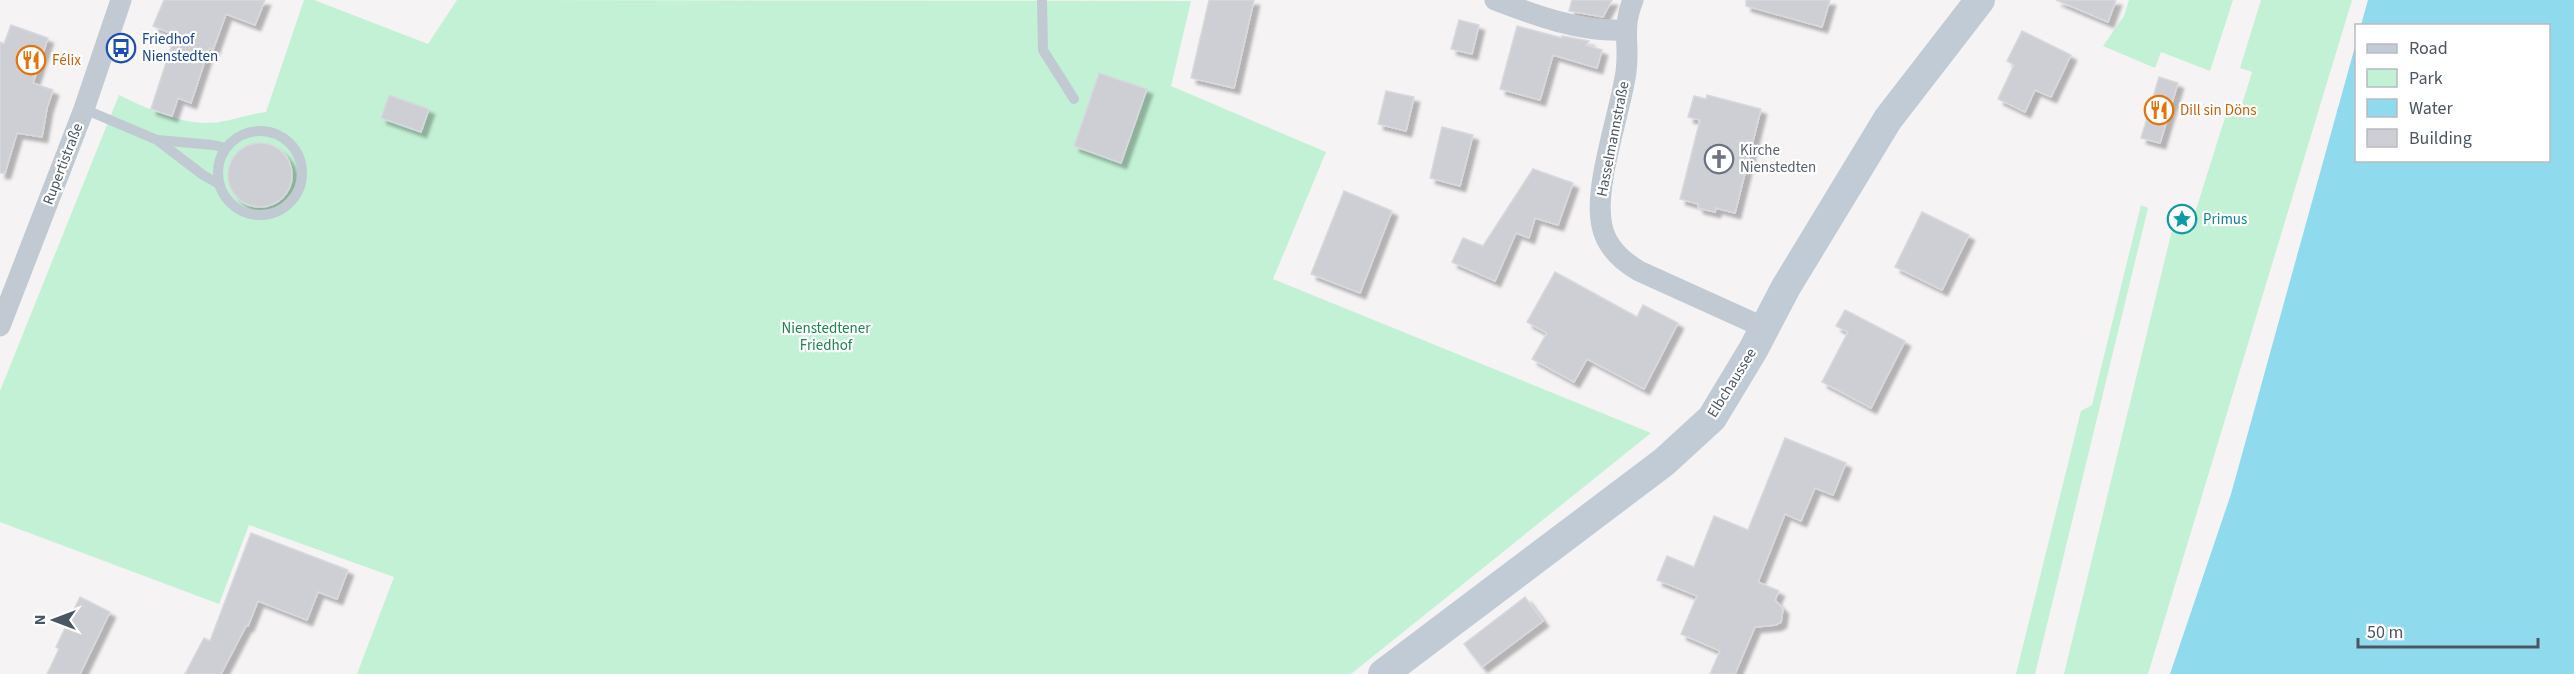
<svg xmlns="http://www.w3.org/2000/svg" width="2574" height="674" font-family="'Source Sans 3',sans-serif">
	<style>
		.green { fill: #c3f1d5 }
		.water { fill: #90daee }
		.building { fill: #cdcfd5; stroke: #d7d9de; stroke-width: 1.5; filter: url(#shadow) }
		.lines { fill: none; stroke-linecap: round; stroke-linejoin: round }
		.lane { stroke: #c1cad2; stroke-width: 10 }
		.street { stroke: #c1cad2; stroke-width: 21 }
		.secondary { stroke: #c1cbd6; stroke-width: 30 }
		.labels { text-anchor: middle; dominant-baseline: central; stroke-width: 4.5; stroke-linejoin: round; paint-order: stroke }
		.transit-label { font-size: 15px; fill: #164399; stroke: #fff; text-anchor: start }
		.food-label { font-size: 15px; fill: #c56008; stroke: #fff; text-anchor: start }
		.street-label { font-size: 15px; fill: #4a5661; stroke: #fff }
		.worship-label { font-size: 15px; fill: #5b616d; stroke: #fff; text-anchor: start }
		.culture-label { font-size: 15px; fill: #0d838f; stroke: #fff; text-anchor: start }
		.park-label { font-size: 15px; fill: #17864f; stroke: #fff }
	</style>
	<defs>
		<filter id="shadow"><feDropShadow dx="5.5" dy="5.5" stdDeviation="1.5" flood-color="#0004"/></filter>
	</defs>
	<rect width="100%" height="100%" fill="#f5f3f3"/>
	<g class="green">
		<path d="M304,0H314L428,44L457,0L1191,1L1171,86L1326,152L1273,279L1651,433L1351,674H357L394,577L249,525L219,604L0,522V391L119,95C150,110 189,129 225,121C239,118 251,114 266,112Z"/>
		<path d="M2129,0H2233L2210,71L2161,52L2155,68L2103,46L2124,16Z"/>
		<path d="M2261,0H2352L2148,674H2064L2174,222L2185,223L2194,216L2228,108L2240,111L2252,72L2240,68Z"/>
		<path d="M2141,205L2148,208L2035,674H2016L2081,411L2092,405Z"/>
	</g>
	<path class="water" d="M2368,0H2574V674H2170L2231,494L2356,43V160H2548V26L2361,25Z"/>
	<g class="building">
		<path d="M164,0H265L255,25L226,14L213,50L209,48L191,103L178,98L172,116L151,109L175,35L153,26Z"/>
		<path d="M1209,0H1254L1234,88L1191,78Z"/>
		<path d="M1572,0H1612L1603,17L1569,11Z"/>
		<path d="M1746,0H1830L1822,27L1746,6Z"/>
		<path d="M2056,0H2116L2108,22Z"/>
		<path d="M1459,20L1479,25L1472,54L1451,49Z"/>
		<path d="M11,25L48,38L33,83L53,90L47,108L42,137L17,133L5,173H0V42L4,44Z"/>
		<path d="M1517,26L1562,38V36L1589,41L1586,45L1602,50L1597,68L1553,55L1540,100L1500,89Z"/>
		<path d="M2022,31L2071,55L2051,97L2035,90L2025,112L1998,99L2014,65L2007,61Z"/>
		<path d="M1099,73L1147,89L1121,163L1074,146Z"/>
		<path d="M2159,77L2178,83L2160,143L2141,138Z"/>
		<path d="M1386,91L1414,97L1406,131L1378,124Z"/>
		<path d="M389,95L429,109L421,132L381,118Z"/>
		<path d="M1707,95L1761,109L1735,213L1716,208L1715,212L1698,208V204L1680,199L1700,120L1688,117L1694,96L1706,99Z"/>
		<path d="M1442,127L1473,135L1460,186L1430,178Z"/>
		<circle cx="260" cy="175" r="32"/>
		<path d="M1533,169L1573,183L1558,225L1535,218L1529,238L1516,233L1495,281L1452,262L1463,238L1483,246Z"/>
		<path d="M1344,191L1392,211L1360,293L1311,274Z"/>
		<path d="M1922,212L1969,235L1942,290L1895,267Z"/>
		<path d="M1555,272L1637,317L1643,305L1678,323L1644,389L1587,359L1574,382L1532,359L1547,333L1527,322Z"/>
		<path d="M1845,310L1905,341L1871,408L1822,382L1848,332L1836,326Z"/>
		<path d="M1785,438L1846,463L1833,495L1815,488L1801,521L1785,514L1758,582L1779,591L1775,600L1783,609L1781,622L1776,625L1755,627L1735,674H1710L1720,651L1681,634L1697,596L1657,580L1667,556L1694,567L1714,516L1748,530Z"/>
		<path d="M251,533L348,570L337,599L318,592L307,620L258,601L248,626H246L221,674H185L204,638L210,641Z"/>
		<path d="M80,597L110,612L80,674H47L59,649L56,647Z"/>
		<path d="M1525,597L1543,621L1482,667L1464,644Z"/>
	</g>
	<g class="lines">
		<g class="lane">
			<path d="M1042,0L1043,50L1074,99"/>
			<path d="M84,109L157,140L203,175L219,184"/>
			<circle cx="260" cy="173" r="42"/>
			<path d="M158,140L213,145L226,148"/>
		</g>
		<g class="street">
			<path d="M1495,0C1537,16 1580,32 1625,30"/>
			<path d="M1633,0C1621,30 1630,43 1626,72C1620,114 1593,187 1602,226C1606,246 1622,261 1639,271L1765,328"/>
			<path d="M0,326L84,109L121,0"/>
		</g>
		<path class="secondary" d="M1383,674L1664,462L1712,418L1753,350L1786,287L1888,119L1980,0"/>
	</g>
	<defs>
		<g id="bus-ring" transform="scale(1.5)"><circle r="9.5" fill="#fff" stroke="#1a4fb4" stroke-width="1.5"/><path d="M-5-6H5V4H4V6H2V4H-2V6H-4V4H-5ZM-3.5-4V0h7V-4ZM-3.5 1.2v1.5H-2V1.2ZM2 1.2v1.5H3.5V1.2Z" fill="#1a4fb4"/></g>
		<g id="restaurant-ring" transform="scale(1.5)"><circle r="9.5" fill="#fff" stroke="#e8710a" stroke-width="1.5"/><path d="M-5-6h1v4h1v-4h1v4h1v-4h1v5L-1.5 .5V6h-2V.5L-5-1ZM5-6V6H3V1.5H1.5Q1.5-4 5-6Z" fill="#e8710a"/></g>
		<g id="church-ring" transform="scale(1.5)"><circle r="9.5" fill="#fff" stroke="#6b7280" stroke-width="1.5"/><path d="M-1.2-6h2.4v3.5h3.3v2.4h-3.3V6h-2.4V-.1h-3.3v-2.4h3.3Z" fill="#6b7280"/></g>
		<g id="sight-ring" transform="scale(1.5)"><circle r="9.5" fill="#fff" stroke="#0f9aa8" stroke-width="1.5"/><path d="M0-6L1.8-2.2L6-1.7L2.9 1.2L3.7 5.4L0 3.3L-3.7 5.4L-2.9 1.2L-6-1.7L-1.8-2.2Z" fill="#0f9aa8"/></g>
	</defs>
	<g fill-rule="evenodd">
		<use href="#bus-ring" x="121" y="48"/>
		<use href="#restaurant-ring" x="31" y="60"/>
		<use href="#restaurant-ring" x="2159" y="110"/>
		<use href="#church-ring" x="1719" y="159"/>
		<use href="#sight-ring" x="2182" y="219"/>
	</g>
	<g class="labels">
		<g class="transit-label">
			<text x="142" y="39">Friedhof<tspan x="142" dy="17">Nienstedten</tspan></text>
		</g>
		<g class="food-label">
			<text x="52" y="60">Félix</text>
			<text x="2180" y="110">Dill sin Döns</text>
		</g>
		<g class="street-label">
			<text transform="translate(1613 139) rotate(-79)">Hasselmannstraße</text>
			<text transform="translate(63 164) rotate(-69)">Rupertistraße</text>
			<text transform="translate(1732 383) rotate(-58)">Elbchaussee</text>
		</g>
		<g class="worship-label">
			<text x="1740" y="150">Kirche<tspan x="1740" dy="17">Nienstedten</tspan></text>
		</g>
		<g class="culture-label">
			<text x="2203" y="219">Primus</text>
		</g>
		<g class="park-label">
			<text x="826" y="328">Nienstedtener<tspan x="826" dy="17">Friedhof</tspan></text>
		</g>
	</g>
	<rect x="2355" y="24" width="195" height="138" fill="#ffffff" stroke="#b7bbc0" stroke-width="1.5"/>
	<rect x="2367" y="44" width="30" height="9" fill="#c1cbd6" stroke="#b7bbc0" stroke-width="1.5"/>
	<text x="2409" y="54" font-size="18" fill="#4a5661">Road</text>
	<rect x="2367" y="69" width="30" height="18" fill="#c3f1d5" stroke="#b7bbc0" stroke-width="1.5"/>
	<text x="2409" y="84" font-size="18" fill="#4a5661">Park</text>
	<rect x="2367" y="99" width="30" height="18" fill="#90daee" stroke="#b7bbc0" stroke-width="1.5"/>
	<text x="2409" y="114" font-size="18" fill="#4a5661">Water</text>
	<rect x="2367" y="129" width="30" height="18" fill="#cdcfd5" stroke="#b7bbc0" stroke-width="1.5"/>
	<text x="2409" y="144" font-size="18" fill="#4a5661">Building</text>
	<g transform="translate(54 620) rotate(270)" stroke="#ffffff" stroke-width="4.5" paint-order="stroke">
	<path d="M0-4.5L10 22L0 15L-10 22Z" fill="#4a5661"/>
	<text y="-9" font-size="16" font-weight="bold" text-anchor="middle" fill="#4a5661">N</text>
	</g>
	<path d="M2358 638v9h180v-9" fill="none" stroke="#4a5661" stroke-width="3"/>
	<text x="2367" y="638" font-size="18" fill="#4a5661" stroke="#ffffff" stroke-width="4.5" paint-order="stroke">50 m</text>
</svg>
